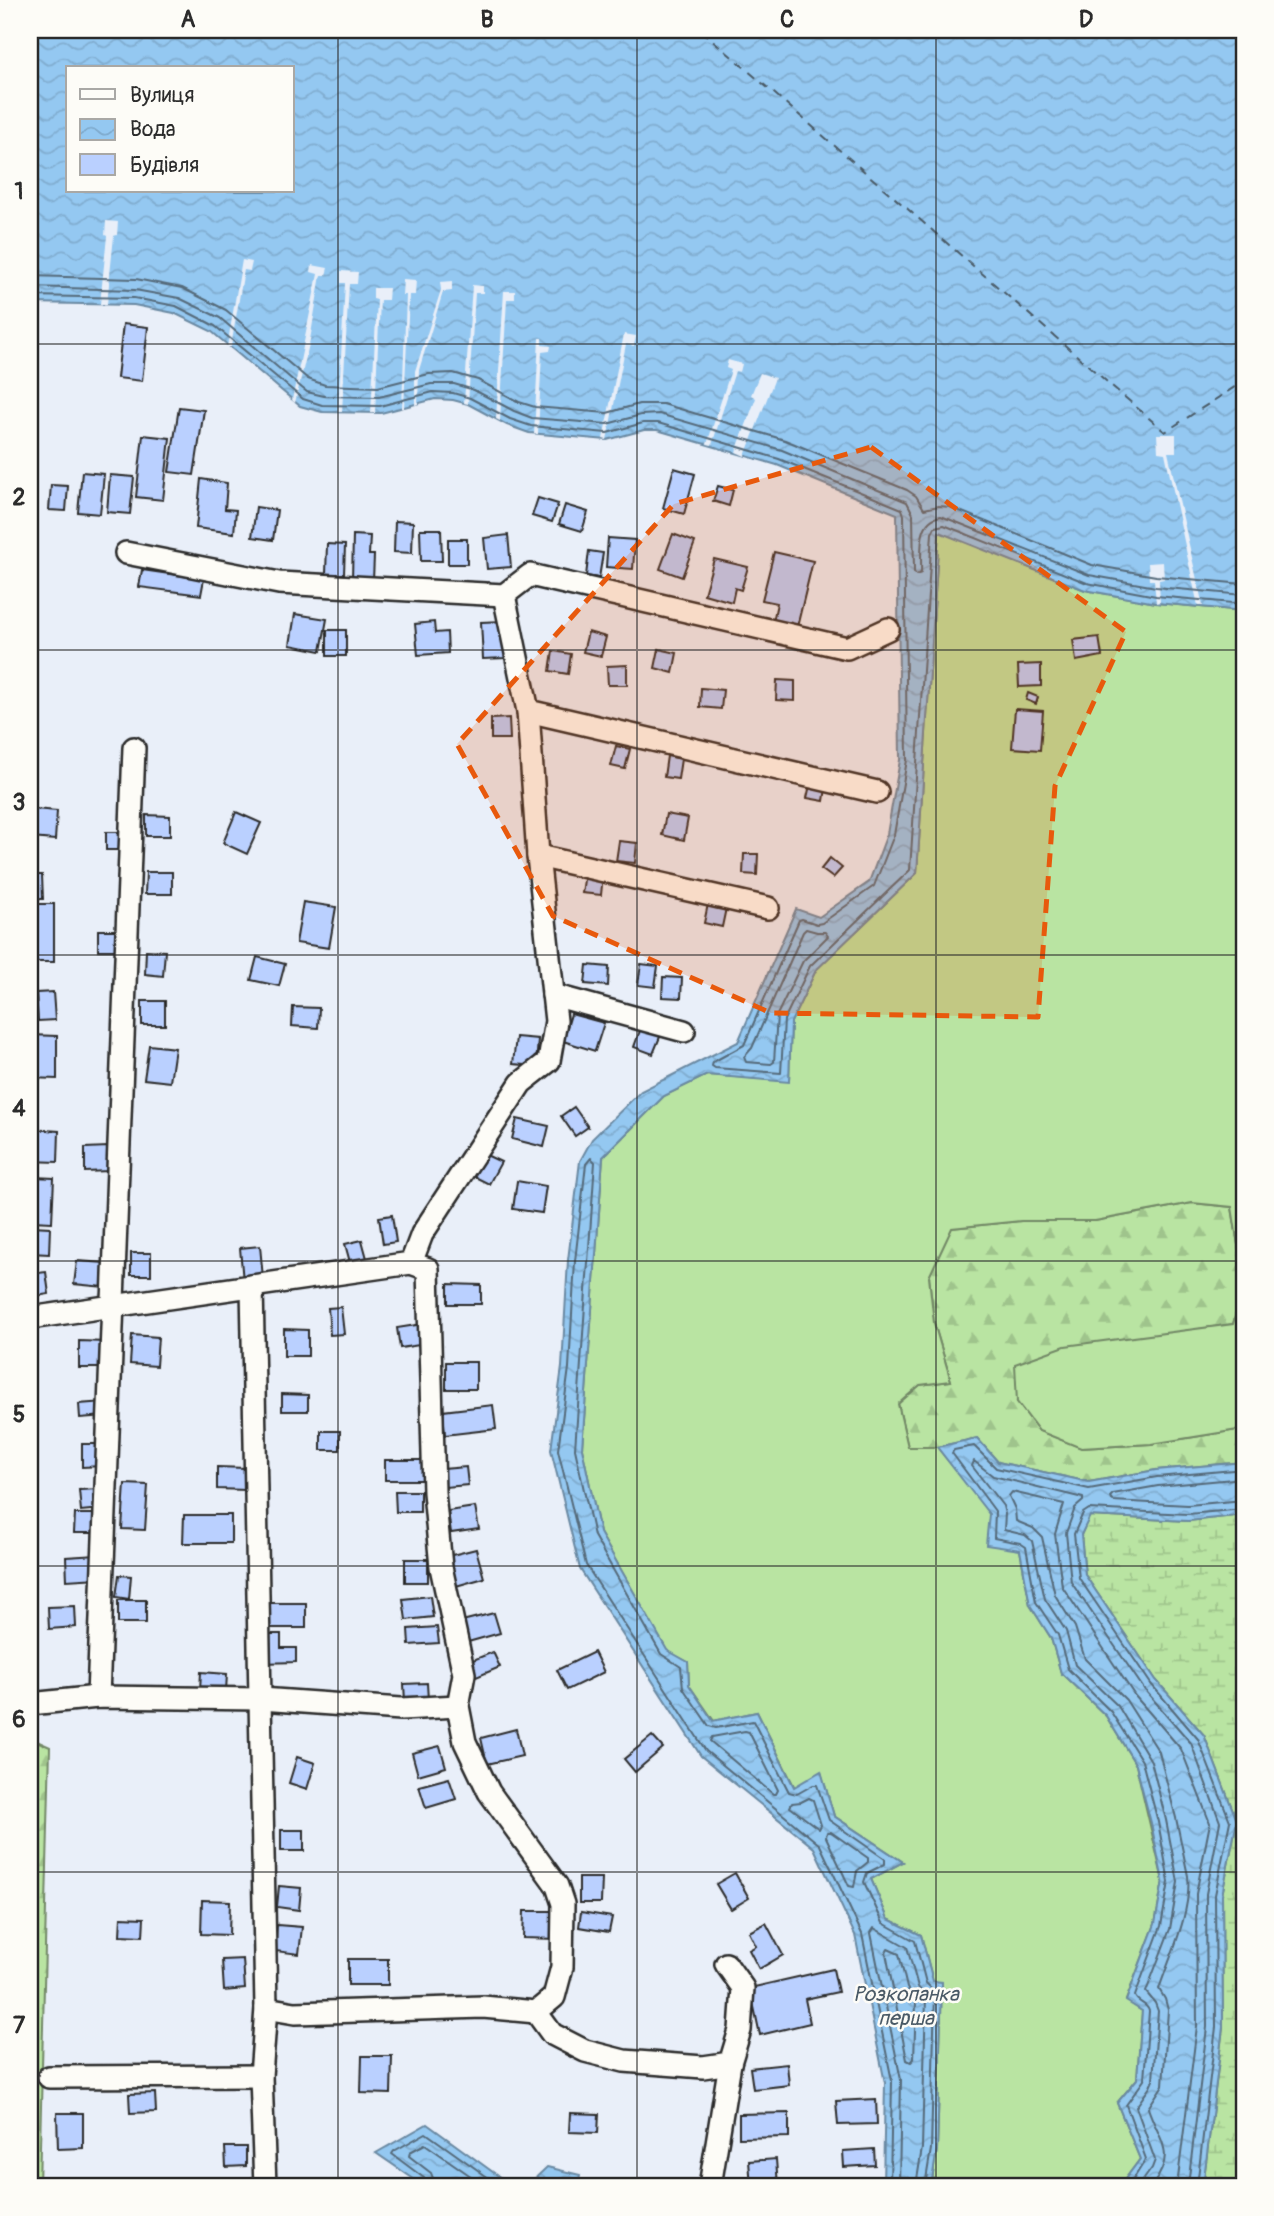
<svg xmlns="http://www.w3.org/2000/svg" width="1274" height="2216" font-family="Pangolin,sans-serif">
	<style>
		.forest { fill: url(#forest-firs); stroke: #728866; stroke-width: 2 }
		.wetland { fill: url(#wetland-marsh); stroke: #728866; stroke-width: 2 }
		.garden { fill: #b9e4a2; stroke: #728866; stroke-width: 2 }
		.water { fill: url(#water-waves); stroke: #6a89a2; stroke-width: 2; fill-rule: evenodd }
		.pier { fill: #e9eff9 }
		.lines { fill: none; stroke-linecap: round; stroke-linejoin: round }
		.shore { stroke: #556a7a; stroke-width: 2 }
		.ferry { stroke: #4a5a66; stroke-width: 2; stroke-dasharray: 9 7; stroke-linecap: butt }
		.building { fill: #bad0ff; stroke: #2b2b2b; stroke-width: 2 }
		.minor-casing { stroke: #2b2b2b; stroke-width: 26 }
		.minor { stroke: #fdfcf7; stroke-width: 21 }
		.marked { fill: #e8590c; fill-opacity: 0.2; stroke: #e8590c; stroke-width: 5; stroke-dasharray: 14 9; stroke-linejoin: round }
		.grid { fill: none; stroke: #2b2b2b; stroke-width: 2; stroke-opacity: 0.55 }
		.labels { text-anchor: middle; dominant-baseline: central; stroke-width: 5; stroke-linejoin: round; paint-order: stroke }
		.water-label { font-size: 21px; font-style: italic; fill: #4a5a66; stroke: #fdfcf7 }
		.neatline { fill: none; stroke: #2b2b2b; stroke-width: 2.5 }
		.grid-label { font-size: 23px; text-anchor: middle; font-weight: bold; fill: #2b2b2b }
	</style>
	<defs>
		<pattern id="forest-firs" width="22" height="20" patternUnits="userSpaceOnUse" patternTransform="scale(1.75)"><rect width="22" height="20" fill="#b9e4a2"/><path d="M5 1l3.5 6h-7zM16 11l3.5 6h-7z" fill="#9fc48c"/></pattern>
		<pattern id="wetland-marsh" width="20" height="14" patternUnits="userSpaceOnUse" patternTransform="scale(1.75)"><rect width="20" height="14" fill="#b9e4a2"/><path d="M1 5h8M5 5V1M11 12h8M15 12V8" fill="none" stroke="#9fc48c"/></pattern>
		<pattern id="water-waves" width="16" height="10" patternUnits="userSpaceOnUse" patternTransform="scale(1.75)"><rect width="16" height="10" fill="#94c8f1"/><path d="M0 5q4-4 8 0t8 0" fill="none" stroke="#80accf"/></pattern>
	</defs>
	<rect width="100%" height="100%" fill="#e9eff9"/>
	<filter id="ink" filterUnits="userSpaceOnUse"><feTurbulence type="fractalNoise" baseFrequency=".0143" numOctaves="2"/><feDisplacementMap in="SourceGraphic" scale="14" xChannelSelector="R" yChannelSelector="G"/><feConvolveMatrix kernelMatrix="1 2 1 2 8 2 1 2 1" color-interpolation-filters="sRGB"/></filter>
	<g filter="url(#ink)">
		<g class="forest">
			<path d="M1192,1203L1232,1207L1244,1283L1233,1324L1171,1333L1017,1402L1039,1431L1082,1448L1151,1444L1244,1429V1462L1156,1470L1089,1482L998,1462L977,1438L937,1447L908,1448L898,1403L920,1385L951,1381L934,1323L929,1276L951,1228L1021,1221H1095Z"/>
			<path d="M30,1738L50,1747L39,2186H30Z"/>
		</g>
		<path class="wetland" d="M1244,1515V2186H1203L1223,2028L1222,1895L1237,1821L1204,1735L1156,1680L1085,1575L1081,1535L1089,1516L1188,1521Z"/>
		<g class="garden">
			<path d="M939,531L1085,590L1156,603L1244,611V1283L1232,1207L1192,1203L1095,1221H1021L952,1228L929,1277L934,1323L951,1381L920,1385L898,1404L908,1447H937L1020,1550L1030,1605L1051,1638L1061,1673L1106,1716L1136,1765L1163,1881L1155,1924L1126,2000L1142,2011L1137,2079L1117,2103L1140,2159L1120,2186H931L937,2150L942,1982H933L921,1935L888,1919L871,1879L903,1862L834,1816L821,1772L795,1788L757,1712L714,1721L689,1685L688,1662L667,1651L600,1533L582,1448L603,1157L664,1096L707,1075L789,1081L791,1022L816,970L917,873Z"/>
			<path d="M1244,1286V1429L1151,1444L1081,1448L1039,1431L1017,1402L1015,1364L1065,1346L1233,1324Z"/>
		</g>
		<g class="water">
			<path d="M30,30H1244V611L1156,603L1085,590L939,532L917,873L816,970L791,1022L789,1082L707,1075L664,1096L603,1157L582,1448L600,1533L667,1650L688,1662L689,1685L713,1721L757,1712L794,1787L821,1771L834,1816L903,1862L871,1879L888,1919L921,1935L933,1981L942,1982L937,2150L931,2186H883L885,2083L855,1935L814,1848L701,1756L580,1569L551,1450L562,1367L568,1260L580,1161L592,1139L641,1091L738,1042L796,909L819,917L869,882L887,834L900,760L897,514L777,465L657,430H644L607,440L529,433L507,425L468,404L453,400L435,399L381,413L322,412L300,406L211,331L174,313L134,305L30,303ZM68,68H292V191H68Z"/>
			<path d="M977,1438L998,1462L1089,1482L1156,1470L1244,1462V1515L1188,1521L1090,1516L1081,1535L1085,1575L1156,1680L1204,1735L1237,1821L1222,1895L1223,2027L1203,2186H1120L1140,2159L1117,2103L1137,2079L1142,2011L1126,2001L1155,1924L1163,1881L1151,1823L1136,1765L1106,1716L1061,1673L1051,1638L1030,1605L1020,1550L986,1545L989,1514L937,1447Z"/>
			<path d="M427,2124L512,2186H424L376,2153Z"/>
			<path d="M547,2167L580,2175L578,2186H527Z"/>
		</g>
		<g class="pier">
			<path d="M106,221L118,222L117,235L114,236L107,304H100L107,236L105,235Z"/>
			<path d="M242,260L252,262L250,271L244,270L231,347H227Z"/>
			<path d="M312,265L328,268L326,275H321L310,340L295,403L292,400L318,274L311,272Z"/>
			<path d="M341,271L358,272L357,284H349L342,412H338L345,283H341Z"/>
			<path d="M403,279L416,280L415,295H409L404,408H402L406,295H402Z"/>
			<path d="M452,281V291L443,292L419,370L418,404L415,405V371L441,290L440,282Z"/>
			<path d="M472,285L483,286V293H475L468,404L464,403Z"/>
			<path d="M373,288H389L388,300H380L375,413H371L377,300L373,299Z"/>
			<path d="M504,291H515V299H507L500,421L496,419Z"/>
			<path d="M624,334L636,336L634,346L626,344L607,440L603,439Z"/>
			<path d="M539,338H542V345L551,346L550,351L542,352L538,434H534Z"/>
			<path d="M728,360L742,364L740,372L735,371L712,445L707,444L731,370L726,368Z"/>
			<path d="M760,373L775,378L745,456L736,452L756,398L751,395Z"/>
			<path d="M1157,434H1176V452H1168L1203,606H1198L1165,453L1158,452Z"/>
			<path d="M1163,562L1164,579L1159,580L1160,602L1156,603L1154,580H1149L1148,563Z"/>
		</g>
		<g class="lines">
			<g class="shore">
				<path d="M30,276L136,279L182,288L226,310L308,379L325,385L378,387L429,374L453,373L478,380L519,402L535,407L607,413L639,404H663L785,440L907,490L916,496L924,509L939,506L950,507L1092,565L1156,576L1244,584"/>
				<path d="M30,287L135,290L179,298L220,318L302,388L307,392L324,396L379,397L431,384H454L474,390L514,411L532,418L607,424L641,415L659,414L782,450L907,502L913,514L914,572L916,575L921,573C922,553 916,520 941,516L1089,575L1156,587L1244,595"/>
				<path d="M30,296L134,298L176,306L215,326L303,399L322,405L380,406L433,392L453,393L470,398L510,419L531,426L607,433L643,423H658L779,459L902,509L904,515L907,760L894,835L874,886L822,923L817,924L802,919L799,920L744,1045L713,1062L712,1066L715,1068L781,1073L784,1020L810,966L910,870L932,533L935,527L944,525L1087,583L1156,596L1244,604"/>
				<path d="M806,929L817,932H825L828,936L803,961L777,1015L774,1062L771,1064L746,1062L744,1057L752,1048L803,932Z"/>
				<path d="M1244,1478L1158,1486L1113,1494L1110,1497L1113,1501L1188,1505L1244,1500"/>
				<path d="M745,1731L749,1732L778,1790L776,1794H773L710,1741L712,1737Z"/>
				<path d="M809,1798L813,1800L821,1825L819,1829L790,1807L792,1803L801,1802Z"/>
				<path d="M827,1832H831L868,1858V1862L857,1871L854,1887L849,1886L826,1837Z"/>
				<path d="M888,1949L899,1954L907,1988L916,2002L914,2059L911,2062L907,2060L886,1953Z"/>
				<path d="M427,2186L424,2178L392,2154L394,2151L426,2133L500,2186"/>
				<path d="M436,2186L431,2173L409,2156L410,2152L425,2144L485,2186"/>
				<path d="M890,2186L892,2081L862,1934L820,1845L706,1751L586,1565L558,1450L569,1368L575,1261L586,1164L591,1158L595,1162L575,1449L594,1536L661,1654L681,1667L683,1688L709,1726L716,1728L753,1721L789,1792L797,1794L813,1785H817L829,1820L885,1859V1864L867,1873L864,1882L883,1923L915,1941L926,1983L935,1992L931,2149L925,2186"/>
				<path d="M899,2186L901,2080L871,1933L874,1928L907,1947L918,1987L926,1997L922,2148L916,2186"/>
				<path d="M1129,2186L1146,2159L1126,2105L1144,2080L1149,2011C1147,2003 1137,2003 1135,1996L1161,1926L1169,1882L1158,1822L1142,1761L1111,1712L1068,1669L1058,1635L1036,1602L1026,1547L1020,1543L994,1538L995,1511L952,1453L954,1450L974,1446L996,1468L1089,1489L1157,1477L1244,1469"/>
				<path d="M1139,2186L1152,2168L1155,2160L1136,2107L1150,2087L1153,2080L1158,2011L1155,2003L1146,1992L1170,1929L1178,1882L1166,1820L1151,1761L1118,1706L1075,1665L1066,1631L1045,1599L1032,1541L1025,1535L1004,1530L1005,1514L1003,1506L972,1466L974,1461L993,1476L1083,1498V1501L1075,1508L1066,1533L1071,1582L1144,1689L1191,1743L1220,1822L1206,1894L1207,2027L1188,2186"/>
				<path d="M1152,2186C1177,2152 1160,2143 1148,2108L1163,2085L1168,2010L1165,1999L1159,1989C1170,1956 1192,1911 1188,1876L1176,1818L1159,1752L1126,1700L1085,1659L1075,1627L1055,1595L1042,1537L1033,1528L1016,1521L1015,1509L1009,1496L1012,1492L1064,1504L1055,1534L1062,1586L1135,1696L1181,1749L1210,1823L1196,1894L1197,2026L1177,2186"/>
				<path d="M1197,2186L1216,2027L1215,1895L1230,1821L1198,1739L1151,1684L1079,1578L1074,1534L1083,1513L1089,1509L1188,1514L1244,1509"/>
			</g>
			<path class="ferry" d="M701,30L1165,432L1244,381"/>
		</g>
		<g class="building">
			<path d="M123,324L148,327L142,381L117,378Z"/>
			<path d="M179,407L204,410L194,475L169,472Z"/>
			<path d="M143,435L170,438L163,500L136,497Z"/>
			<path d="M30,448L36,449L30,503Z"/>
			<path d="M674,468L695,474L684,514L663,508Z"/>
			<path d="M82,472L104,474L100,514L78,512Z"/>
			<path d="M110,475L134,477L130,514L107,512Z"/>
			<path d="M201,479L227,483L225,509L236,510L234,533L196,528Z"/>
			<path d="M51,485L68,486L66,511L49,510Z"/>
			<path d="M718,486L733,490L729,506L713,501Z"/>
			<path d="M538,498L558,504L552,522L532,516Z"/>
			<path d="M565,505L588,512L582,531L559,524Z"/>
			<path d="M256,507L277,510L273,540L252,537Z"/>
			<path d="M395,521L413,522L412,553L394,552Z"/>
			<path d="M420,529H441L442,561H421Z"/>
			<path d="M673,534L695,542L682,577L660,569Z"/>
			<path d="M353,535L370,536L369,555H374L373,581L352,580Z"/>
			<path d="M508,535L511,567L487,569L484,538Z"/>
			<path d="M608,538L635,540L633,569L606,567Z"/>
			<rect x="448" y="539" width="19" height="25"/>
			<path d="M327,544L345,545L344,574H326Z"/>
			<path d="M589,551L603,553L599,578L586,576Z"/>
			<path d="M774,552L813,561L797,627L773,622L777,603L762,600Z"/>
			<path d="M714,559L748,567L741,590L735,588L732,602L704,594Z"/>
			<path d="M142,570L204,579L201,595L139,587Z"/>
			<path d="M295,614L327,619L321,651L290,645Z"/>
			<path d="M504,621L506,658L483,659L481,622Z"/>
			<path d="M434,622L435,633L447,632L448,653L418,655L415,624Z"/>
			<rect x="327" y="630" width="19" height="26"/>
			<path d="M588,632L606,637L601,656L583,652Z"/>
			<path d="M1099,637L1102,656L1076,661L1073,640Z"/>
			<path d="M659,649L677,653L673,673L655,668Z"/>
			<path d="M553,651L571,654L568,674L550,671Z"/>
			<path d="M1041,664V686L1019,687L1018,665Z"/>
			<path d="M627,665V685H608L607,666Z"/>
			<path d="M777,680L795,681V701L776,700Z"/>
			<path d="M701,688L723,690L721,709L700,707Z"/>
			<path d="M1028,693L1038,697L1036,704L1026,700Z"/>
			<path d="M1015,709L1043,711L1040,750L1012,748Z"/>
			<path d="M509,718L510,739H491V719Z"/>
			<path d="M616,746L630,749L625,769L611,766Z"/>
			<path d="M667,756L681,759L678,779L664,777Z"/>
			<path d="M810,785L826,788L824,801L807,798Z"/>
			<path d="M34,809L57,811L55,840L31,838Z"/>
			<path d="M236,812L261,823L247,854L223,843Z"/>
			<path d="M666,814L688,818L684,840L662,835Z"/>
			<path d="M146,815L170,816V836H146Z"/>
			<rect x="106" y="832" width="18" height="18"/>
			<path d="M619,841L637,843L635,863L616,861Z"/>
			<path d="M744,854H758L757,875L743,874Z"/>
			<path d="M830,858L842,868L833,878L821,869Z"/>
			<path d="M146,872H172V894H145Z"/>
			<path d="M585,873L603,875L601,895L582,893Z"/>
			<path d="M30,875H42L43,899H30Z"/>
			<path d="M303,902L336,907L329,948L296,943Z"/>
			<rect x="34" y="904" width="20" height="58"/>
			<path d="M708,904L726,908L722,927L704,923Z"/>
			<rect x="98" y="930" width="20" height="20"/>
			<path d="M146,950L165,951L163,976L145,974Z"/>
			<path d="M257,957L285,964L279,986L251,980Z"/>
			<path d="M641,964L658,966L655,987L638,985Z"/>
			<path d="M587,965L609,967L608,986L585,984Z"/>
			<path d="M663,977L682,978L681,998L662,997Z"/>
			<path d="M53,992L55,1020L38,1021L36,993Z"/>
			<rect x="142" y="1001" width="23" height="24"/>
			<path d="M293,1007L319,1008L318,1028L292,1026Z"/>
			<path d="M571,1014L604,1023L595,1051L563,1041Z"/>
			<path d="M642,1025L662,1032L653,1054L634,1047Z"/>
			<path d="M30,1035L57,1036V1079L30,1078Z"/>
			<path d="M516,1037L538,1039L536,1066L513,1064Z"/>
			<path d="M149,1045L175,1048L170,1082L144,1079Z"/>
			<path d="M574,1107L588,1127L575,1136L561,1116Z"/>
			<path d="M517,1119L549,1126L544,1147L512,1139Z"/>
			<path d="M30,1129L59,1131L58,1162L30,1161Z"/>
			<path d="M108,1147L109,1171L85,1172V1148Z"/>
			<path d="M482,1153L501,1162L489,1184L471,1175Z"/>
			<path d="M34,1177L54,1178L52,1222L32,1221Z"/>
			<path d="M517,1181L546,1186L542,1213L513,1209Z"/>
			<path d="M392,1215L396,1242L383,1244L379,1217Z"/>
			<path d="M32,1226L50,1227L49,1254L30,1253Z"/>
			<path d="M362,1240L368,1262L351,1266L345,1244Z"/>
			<path d="M260,1246L263,1278L243,1281L240,1248Z"/>
			<rect x="131" y="1253" width="20" height="22"/>
			<path d="M77,1261L106,1263L104,1287L74,1284Z"/>
			<path d="M46,1272L49,1294L30,1297V1274Z"/>
			<path d="M448,1284L481,1285V1304H448Z"/>
			<path d="M341,1307L344,1334L330,1335L328,1308Z"/>
			<path d="M423,1324L426,1344L400,1348L397,1328Z"/>
			<path d="M284,1329L308,1330V1356H284Z"/>
			<path d="M132,1335L158,1337L156,1366L130,1364Z"/>
			<path d="M79,1341L106,1342V1368H79Z"/>
			<rect x="446" y="1362" width="30" height="27"/>
			<path d="M282,1394L308,1395V1411H282Z"/>
			<path d="M104,1402L105,1416L80,1418L79,1404Z"/>
			<path d="M493,1405L496,1429L445,1435L443,1411Z"/>
			<rect x="321" y="1431" width="19" height="19"/>
			<path d="M82,1444H102L103,1466L82,1467Z"/>
			<rect x="385" y="1460" width="39" height="20"/>
			<path d="M217,1467L246,1468V1490L217,1489Z"/>
			<path d="M466,1467L468,1485L445,1487L443,1469Z"/>
			<path d="M125,1484L148,1485L145,1530L122,1529Z"/>
			<path d="M99,1489L101,1509L81,1511L79,1490Z"/>
			<path d="M395,1491H420V1512H396Z"/>
			<path d="M475,1507L479,1529L451,1533L448,1511Z"/>
			<path d="M75,1514H99L98,1533H74Z"/>
			<path d="M184,1515H231V1543H183Z"/>
			<path d="M476,1549L484,1578L456,1586L448,1556Z"/>
			<path d="M97,1555L98,1578L67,1580L66,1557Z"/>
			<rect x="405" y="1559" width="23" height="23"/>
			<path d="M119,1575L131,1576L129,1599L116,1597Z"/>
			<path d="M430,1596L433,1617L406,1620L403,1599Z"/>
			<rect x="118" y="1600" width="28" height="23"/>
			<rect x="269" y="1603" width="37" height="25"/>
			<path d="M75,1606L76,1627L49,1629L48,1607Z"/>
			<path d="M494,1613L500,1633L468,1642L462,1621Z"/>
			<path d="M437,1627L439,1643L409,1645L408,1629Z"/>
			<path d="M262,1634H281V1648H296V1662L262,1663Z"/>
			<path d="M493,1652L500,1667L474,1678L468,1662Z"/>
			<path d="M594,1652L604,1672L567,1690L557,1670Z"/>
			<path d="M201,1672L227,1674L226,1691L200,1690Z"/>
			<path d="M427,1683L428,1700L405,1701L404,1684Z"/>
			<path d="M516,1729L522,1756L487,1764L481,1738Z"/>
			<path d="M652,1736L663,1748L635,1772L624,1759Z"/>
			<path d="M440,1746L446,1767L418,1775L412,1753Z"/>
			<path d="M297,1757L315,1763L307,1789L289,1783Z"/>
			<path d="M449,1778L456,1799L426,1808L419,1786Z"/>
			<rect x="281" y="1830" width="23" height="21"/>
			<path d="M735,1873L749,1898L731,1909L716,1884Z"/>
			<path d="M579,1878H602L601,1903H579Z"/>
			<path d="M279,1886L301,1888L299,1910L277,1907Z"/>
			<path d="M202,1900L230,1901L229,1935L201,1934Z"/>
			<path d="M524,1911H558V1939L523,1938Z"/>
			<path d="M581,1912L612,1917L609,1932L579,1927Z"/>
			<path d="M121,1917L144,1918L143,1936L120,1935Z"/>
			<path d="M766,1923L783,1955L759,1969L749,1950L756,1946L749,1932Z"/>
			<path d="M277,1925L302,1927L299,1954L275,1951Z"/>
			<path d="M243,1959L245,1989L224,1991L222,1960Z"/>
			<rect x="348" y="1959" width="40" height="26"/>
			<path d="M833,1969L838,1992L805,1999L810,2023L760,2035L750,1988Z"/>
			<path d="M362,2056H392L391,2094L361,2093Z"/>
			<path d="M787,2064L789,2085L753,2089L750,2068Z"/>
			<path d="M155,2093L156,2112L130,2113L129,2094Z"/>
			<path d="M876,2099L877,2124L838,2125L836,2101Z"/>
			<path d="M57,2113H83V2148L58,2149Z"/>
			<path d="M570,2113L599,2114L598,2133L569,2132Z"/>
			<path d="M789,2113V2137L739,2138V2114Z"/>
			<path d="M225,2147H246V2166L226,2167Z"/>
			<path d="M874,2149L875,2165L844,2167L843,2151Z"/>
			<path d="M776,2159L778,2186H751L749,2161Z"/>
		</g>
		<g class="lines">
			<g class="minor-casing">
				<g id="minor">
					<path d="M126,553L279,583L504,595L530,575L847,648L888,629"/>
					<path d="M528,711L877,792"/>
					<path d="M538,856L768,908"/>
					<path d="M553,995L684,1031"/>
					<path d="M411,1263L428,1269L434,1492L441,1567L464,1674L458,1706L465,1742L489,1792L557,1886L563,1904L562,1967L554,1997L536,2012L552,2034L585,2051L624,2061L703,2067L730,2063"/>
					<path d="M252,1286L266,2008L261,2076L265,2186"/>
					<path d="M30,1318L411,1263L422,1234L521,1083L549,1061L556,1021L538,856L528,711L504,595"/>
					<path d="M98,1697L134,748"/>
					<path d="M30,1704L98,1697L261,1699L401,1709L458,1706"/>
					<path d="M266,2008L295,2013L483,2007L536,2012"/>
					<path d="M49,2077L261,2076"/>
					<path d="M710,2186L730,2063L740,2030L743,1988L726,1964"/>
				</g>
			</g>
			<use href="#minor" class="minor"/>
		</g>
	</g>
	<path class="marked" d="M871,447L1126,632L1055,786L1038,1017L771,1013L553,916L457,744L674,504Z"/>
	<path class="grid" d="M338,30V2186M637,30V2186M936,30V2186M30,344H1244M30,650H1244M30,955H1244M30,1261H1244M30,1566H1244M30,1872H1244"/>
	<g class="labels">
		<g class="water-label">
			<text x="906" y="1994">Розкопанка<tspan x="906" dy="24">перша</tspan></text>
		</g>
	</g>
	<rect width="1274" height="2216" fill="none" stroke="#fdfcf7" stroke-width="77"/>
	<rect x="66" y="66" width="228" height="126" fill="#fdfcf7" stroke="#a9a8a5" stroke-width="2"/>
	<rect x="80" y="89" width="35" height="10" fill="#fdfcf7" stroke="#a9a8a5" stroke-width="2"/>
	<text x="130" y="102" font-size="21" fill="#2b2b2b">Вулиця</text>
	<rect x="80" y="119" width="35" height="21" fill="url(#water-waves)" stroke="#a9a8a5" stroke-width="2"/>
	<text x="130" y="136" font-size="21" fill="#2b2b2b">Вода</text>
	<rect x="80" y="154" width="35" height="21" fill="#bad0ff" stroke="#a9a8a5" stroke-width="2"/>
	<text x="130" y="172" font-size="21" fill="#2b2b2b">Будівля</text>
	<rect x="38" y="38" width="1198" height="2140" class="neatline"/>
	<g class="grid-label">
		<text x="188" y="27">A</text>
		<text x="487" y="27">B</text>
		<text x="787" y="27">C</text>
		<text x="1086" y="27">D</text>
		<text x="19" y="199">1</text>
		<text x="19" y="505">2</text>
		<text x="19" y="810">3</text>
		<text x="19" y="1116">4</text>
		<text x="19" y="1422">5</text>
		<text x="19" y="1727">6</text>
		<text x="19" y="2033">7</text>
	</g>
</svg>
